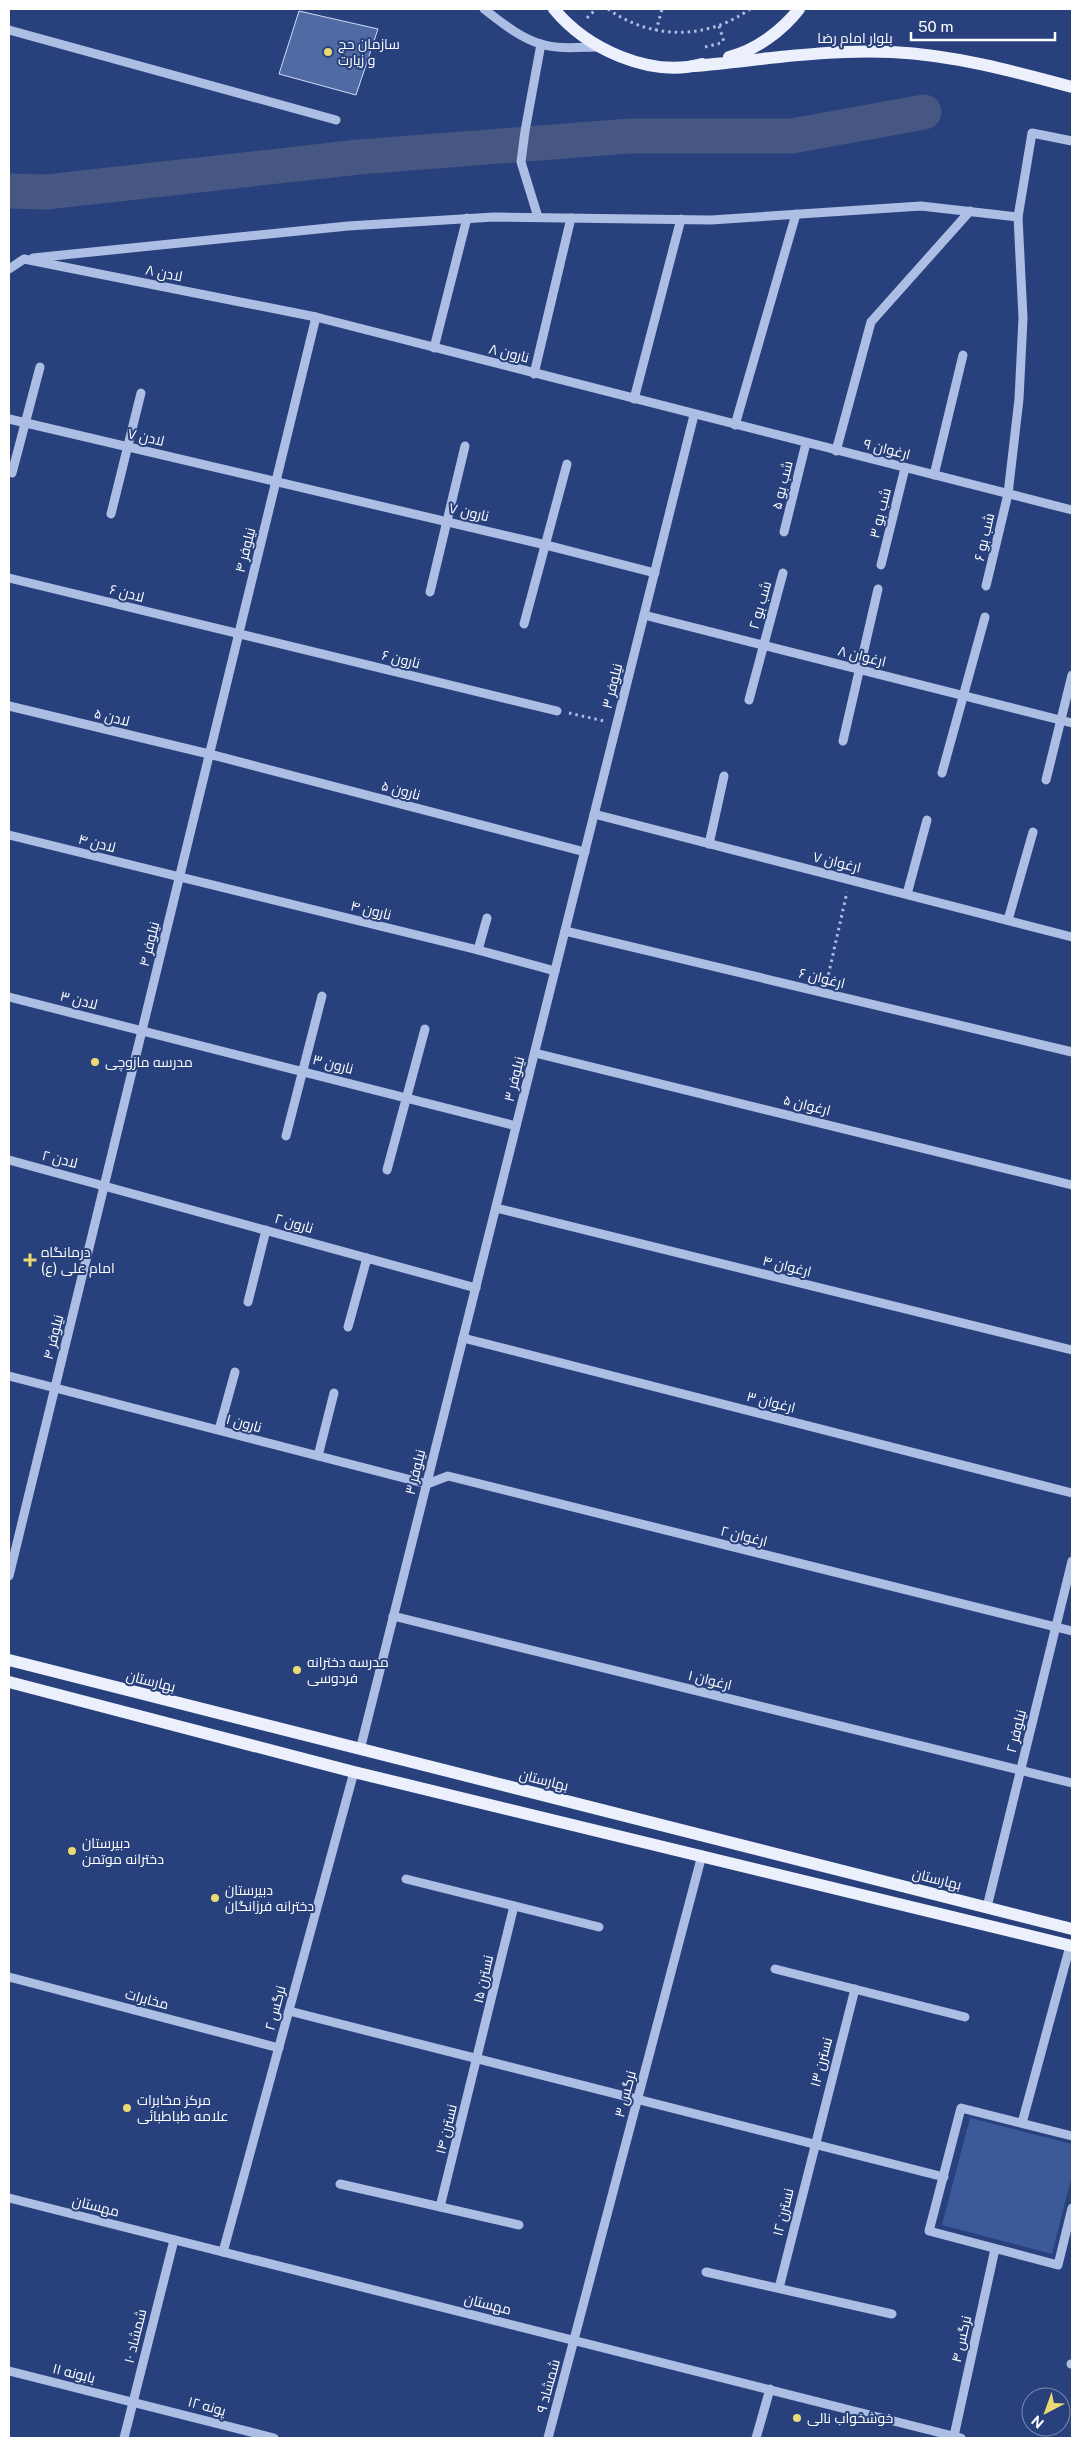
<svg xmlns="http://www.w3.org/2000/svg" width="1081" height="2447" font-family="'Public Sans',Cairo,sans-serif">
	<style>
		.green { fill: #3c5999 }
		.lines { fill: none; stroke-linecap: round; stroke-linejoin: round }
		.river { stroke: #455782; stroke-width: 35 }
		.building { fill: #506aa4; stroke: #cfdbf4 }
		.path { stroke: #adbee4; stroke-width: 3; stroke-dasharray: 2.5 4; stroke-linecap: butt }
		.minor { stroke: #adbee4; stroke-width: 9 }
		.major { stroke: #ecf0fc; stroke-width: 12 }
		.poi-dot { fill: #ebd973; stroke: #28417c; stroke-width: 2 }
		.labels { text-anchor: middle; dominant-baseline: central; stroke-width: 4; stroke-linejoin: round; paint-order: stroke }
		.street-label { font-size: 14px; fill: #fff; stroke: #28417c }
		.poi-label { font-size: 14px; fill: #fff; stroke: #28417c; text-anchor: start }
	</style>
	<rect width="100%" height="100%" fill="#28417c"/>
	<path class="green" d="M970,2118L1072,2144V2175L1052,2254L942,2225Z"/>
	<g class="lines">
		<path class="river" d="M9,191L46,192L359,157L630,136H792L924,112"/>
	</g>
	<path class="building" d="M299,11L378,29L356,95L279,74Z"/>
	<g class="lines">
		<g class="path">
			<path d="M608,9C651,40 707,40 750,9"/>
			<path d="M587,18L596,9"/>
			<path d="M719,26L724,42"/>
			<path d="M656,31L662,9"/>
			<path d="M705,47L721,43"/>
			<path d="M569,713L604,721"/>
			<path d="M827,981L847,892"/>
		</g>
		<g class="minor">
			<path d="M484,9C501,22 520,38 541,44C560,50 581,47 600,47"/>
			<path d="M9,30L336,120"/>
			<path d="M538,217L521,162L525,131L541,44"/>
			<path d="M33,258L348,226L494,217L711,220L921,206L1018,217"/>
			<path d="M9,269L24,259L316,317L1072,510"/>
			<path d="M434,348L467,218"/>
			<path d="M534,374L571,218"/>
			<path d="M634,399L681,219"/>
			<path d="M9,419L546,545L655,573"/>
			<path d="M735,425L796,214"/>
			<path d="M836,451L871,322L970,211"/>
			<path d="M12,473L40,367"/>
			<path d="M934,475L963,355"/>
			<path d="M111,514L141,393"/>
			<path d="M784,532L806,443"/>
			<path d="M881,565L905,468"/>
			<path d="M9,578L557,711"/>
			<path d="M986,586L1008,494L1019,399L1023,318L1018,217L1032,133L1072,141"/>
			<path d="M430,592L465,446"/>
			<path d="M644,615L1072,723"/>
			<path d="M524,624L567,464"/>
			<path d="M749,700L783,573"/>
			<path d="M9,706L209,754L585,852"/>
			<path d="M843,741L878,589"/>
			<path d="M942,773L985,617"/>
			<path d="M1046,780L1072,675"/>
			<path d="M594,814L1072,937"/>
			<path d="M9,835L478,950L555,971"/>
			<path d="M709,844L724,776"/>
			<path d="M907,894L927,820"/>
			<path d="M1008,920L1033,832"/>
			<path d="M565,931L1072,1052"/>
			<path d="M478,950L487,918"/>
			<path d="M9,997L516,1126"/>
			<path d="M535,1053L1072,1185"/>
			<path d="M286,1136L322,996"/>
			<path d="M9,1160L476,1288"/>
			<path d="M387,1170L425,1029"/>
			<path d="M496,1208L1072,1350"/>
			<path d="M248,1302L266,1230"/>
			<path d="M348,1327L367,1258"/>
			<path d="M463,1338L1072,1493"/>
			<path d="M9,1376L427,1484L448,1476L1072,1631"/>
			<path d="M219,1430L235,1372"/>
			<path d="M318,1456L334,1393"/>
			<path d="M9,1576L316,317"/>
			<path d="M393,1616L1072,1783"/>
			<path d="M360,1750L694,415"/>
			<path d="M406,1879L599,1927"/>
			<path d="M987,1907L1072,1561"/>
			<path d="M775,1969L965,2017"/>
			<path d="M9,1977L279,2048"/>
			<path d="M289,2011L944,2177"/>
			<path d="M1022,2123L1070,1946"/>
			<path d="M1072,2136L961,2108L929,2231L1058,2265L1072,2208"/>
			<path d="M340,2184L519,2225"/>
			<path d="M9,2198L961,2438"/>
			<path d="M440,2207L514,1906"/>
			<path d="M223,2252L354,1772"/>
			<path d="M706,2272L892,2314"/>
			<path d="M779,2288L855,1989"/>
			<path d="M1071,2364H1072"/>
			<path d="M9,2371L274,2438"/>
			<path d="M954,2436L995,2249"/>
			<path d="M124,2438L174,2240"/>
			<path d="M548,2438L702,1855"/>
			<path d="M756,2438L770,2389"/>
		</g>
		<g class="major">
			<path d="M554,9C587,49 650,78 702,64"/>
			<path d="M729,57C756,50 782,31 799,9"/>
			<path d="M694,66C761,60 826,49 892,52C954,55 1013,71 1072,87"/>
			<path d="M9,1660L1072,1929"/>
			<path d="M9,1682L354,1772L1072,1946"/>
		</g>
	</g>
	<g class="poi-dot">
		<circle cx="328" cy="52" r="5"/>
		<circle cx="95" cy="1062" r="5"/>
		<path d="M27.5 1252.5h5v5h5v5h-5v5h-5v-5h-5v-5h5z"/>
		<circle cx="297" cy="1670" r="5"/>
		<circle cx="72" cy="1851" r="5"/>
		<circle cx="215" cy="1898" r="5"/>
		<circle cx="127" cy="2108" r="5"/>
		<circle cx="797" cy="2418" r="5"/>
	</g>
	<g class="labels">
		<g class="street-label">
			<text x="855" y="38">بلوار امام رضا</text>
			<text transform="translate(164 273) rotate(11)">لادن ۸</text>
			<text transform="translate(509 353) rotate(14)">نارون ۸</text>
			<text transform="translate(146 437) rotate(13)">لادن ۷</text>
			<text transform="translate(887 449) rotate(14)">ارغوان ۹</text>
			<text transform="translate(782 485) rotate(-76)">شب بو ۵</text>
			<text transform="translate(469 512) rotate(13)">نارون ۷</text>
			<text transform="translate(880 513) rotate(-76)">شب بو ۳</text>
			<text transform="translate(984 537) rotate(-77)">شب بو ۶</text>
			<text transform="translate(245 550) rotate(-76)">نیلوفر ۴</text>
			<text transform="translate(127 593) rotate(14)">لادن ۶</text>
			<text transform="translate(760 605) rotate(-74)">شب بو ۲</text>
			<text transform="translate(862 656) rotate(14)">ارغوان ۸</text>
			<text transform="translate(401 659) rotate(14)">نارون ۶</text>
			<text transform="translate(612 686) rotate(-76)">نیلوفر ۳</text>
			<text transform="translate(112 717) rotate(14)">لادن ۵</text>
			<text transform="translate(401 790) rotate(15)">نارون ۵</text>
			<text transform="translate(97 843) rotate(14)">لادن ۴</text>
			<text transform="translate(837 862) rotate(14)">ارغوان ۷</text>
			<text transform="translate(371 910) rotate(14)">نارون ۴</text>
			<text transform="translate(149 944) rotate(-76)">نیلوفر ۴</text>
			<text transform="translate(822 978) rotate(14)">ارغوان ۶</text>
			<text transform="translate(79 1000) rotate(14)">لادن ۳</text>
			<text transform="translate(333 1064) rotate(14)">نارون ۳</text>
			<text transform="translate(514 1079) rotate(-76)">نیلوفر ۳</text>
			<text transform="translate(807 1105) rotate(14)">ارغوان ۵</text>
			<text transform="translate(60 1159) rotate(14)">لادن ۲</text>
			<text transform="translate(294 1223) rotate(16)">نارون ۲</text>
			<text transform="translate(787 1266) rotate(14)">ارغوان ۴</text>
			<text transform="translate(53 1337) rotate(-76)">نیلوفر ۴</text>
			<text transform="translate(771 1402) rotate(14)">ارغوان ۳</text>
			<text transform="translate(244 1423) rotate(15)">نارون ۱</text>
			<text transform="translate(415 1472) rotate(-76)">نیلوفر ۳</text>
			<text transform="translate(744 1536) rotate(14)">ارغوان ۲</text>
			<text transform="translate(710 1680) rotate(14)">ارغوان ۱</text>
			<text transform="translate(151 1681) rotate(14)">بهارستان</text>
			<text transform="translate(1016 1731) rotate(-76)">نیلوفر ۲</text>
			<text transform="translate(544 1780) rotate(14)">بهارستان</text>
			<text transform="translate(937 1879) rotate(14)">بهارستان</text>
			<text transform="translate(483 1979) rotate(-77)">نسترن ۱۵</text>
			<text transform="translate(147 1999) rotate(15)">مخابرات</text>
			<text transform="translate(275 2008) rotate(-75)">نرگس ۲</text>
			<text transform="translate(821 2062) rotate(-75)">نسترن ۱۳</text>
			<text transform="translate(625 2094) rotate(-75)">نرگس ۳</text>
			<text transform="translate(446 2129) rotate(-76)">نسترن ۱۴</text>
			<text transform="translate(96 2206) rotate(14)">مهستان</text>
			<text transform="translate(783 2212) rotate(-76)">نسترن ۱۲</text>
			<text transform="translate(488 2304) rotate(14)">مهستان</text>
			<text transform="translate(135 2336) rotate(-76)">شمشاد ۱۰</text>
			<text transform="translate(961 2339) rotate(-77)">نرگس ۴</text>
			<text transform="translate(74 2373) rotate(14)">بابونه ۱۱</text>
			<text transform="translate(548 2386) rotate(-75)">شمشاد ۹</text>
			<text transform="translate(207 2406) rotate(15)">پونه ۱۲</text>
		</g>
		<g class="poi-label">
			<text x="338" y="44">سازمان حج<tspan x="338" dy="16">و زیارت</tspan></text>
			<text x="105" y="1062">مدرسه مازوچی</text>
			<text x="41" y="1252">درمانگاه<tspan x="41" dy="16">امام علی (ع)</tspan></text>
			<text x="307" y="1662">مدرسه دخترانه<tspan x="307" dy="16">فردوسی</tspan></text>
			<text x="82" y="1843">دبیرستان<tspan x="82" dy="16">دخترانه موتمن</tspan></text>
			<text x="225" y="1890">دبیرستان<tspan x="225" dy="16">دخترانه فرزانگان</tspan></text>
			<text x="137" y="2100">مرکز مخابرات<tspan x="137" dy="16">علامه طباطبائی</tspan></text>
			<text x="807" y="2418">خوشخواب نالی</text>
		</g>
	</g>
	<rect width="1081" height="2447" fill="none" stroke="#ffffff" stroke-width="20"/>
	<g transform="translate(1046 2412) rotate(221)"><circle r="24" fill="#28417c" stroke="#7e8db0"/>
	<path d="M0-4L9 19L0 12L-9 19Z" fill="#ebd973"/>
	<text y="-8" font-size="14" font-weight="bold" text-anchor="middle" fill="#ffffff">N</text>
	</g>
	<path d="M911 32v8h144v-8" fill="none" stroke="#ffffff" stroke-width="2.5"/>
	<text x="918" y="32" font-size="15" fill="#ffffff" stroke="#28417c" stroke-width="4" paint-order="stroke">50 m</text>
</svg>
